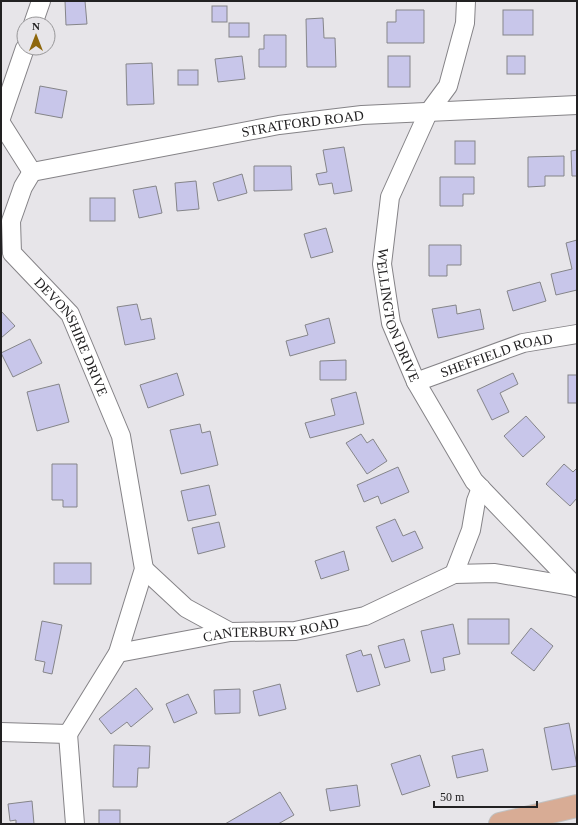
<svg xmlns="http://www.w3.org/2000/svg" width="578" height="825" font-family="Georgia,serif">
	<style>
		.building { fill: #c8c6ea; stroke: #858589 }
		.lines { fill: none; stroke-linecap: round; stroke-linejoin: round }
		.minor-casing { stroke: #858387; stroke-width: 20 }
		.major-casing { stroke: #c1c1c1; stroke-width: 24 }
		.minor { stroke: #fff; stroke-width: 18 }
		.major { stroke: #d8ac95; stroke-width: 22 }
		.labels { text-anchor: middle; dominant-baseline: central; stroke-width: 3.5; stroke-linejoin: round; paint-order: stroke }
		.street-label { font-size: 14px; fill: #222122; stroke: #e7e5e9 }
	</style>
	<rect width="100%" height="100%" fill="#e7e5e9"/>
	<g class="building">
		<path d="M65,1H85L87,24L66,25Z"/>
		<rect x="212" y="6" width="15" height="16"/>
		<path d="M396,10H424V43H387V22H396Z"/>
		<rect x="503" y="10" width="30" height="25"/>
		<path d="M323,18L324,38H335L336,67H307L306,19Z"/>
		<rect x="229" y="23" width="20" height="14"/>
		<path d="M264,35H286V67H259V49H264Z"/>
		<path d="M242,56L245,79L218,82L215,59Z"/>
		<rect x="388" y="56" width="22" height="31"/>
		<rect x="507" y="56" width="18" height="18"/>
		<path d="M152,63L154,104L127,105L126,64Z"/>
		<rect x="178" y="70" width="20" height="15"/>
		<path d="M40,86L67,91L62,118L35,113Z"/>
		<rect x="455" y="141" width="20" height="23"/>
		<path d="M344,147L352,191L334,194L332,183L319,185L316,174L327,172L323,150Z"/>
		<path d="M577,150V176H572L571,151Z"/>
		<path d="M564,156V176H545V186L528,187V157Z"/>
		<path d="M254,166H291L292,190L254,191Z"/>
		<path d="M242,174L247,193L218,201L213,183Z"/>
		<path d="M440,177H474V194H463V206H440Z"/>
		<path d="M196,181L199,209L177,211L175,183Z"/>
		<path d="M156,186L162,213L139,218L133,190Z"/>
		<rect x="90" y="198" width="25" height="23"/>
		<path d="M326,228L333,252L311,258L304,234Z"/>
		<path d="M577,240V290L556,295L551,274L572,269L566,243Z"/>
		<path d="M429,245H461V265H447V276H429Z"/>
		<path d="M540,282L546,301L513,311L507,291Z"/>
		<path d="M137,304L141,320L151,318L155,339L125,345L117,307Z"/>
		<path d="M456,305L457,314L480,309L484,329L438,338L432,309Z"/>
		<path d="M1,311L15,326L1,338Z"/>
		<path d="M329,318L335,343L290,356L286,341L308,335L305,325Z"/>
		<path d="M30,339L42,363L13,377L1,353Z"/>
		<path d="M346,360V380H320V361Z"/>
		<path d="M177,373L184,395L148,408L140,385Z"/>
		<path d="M513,373L518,384L500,393L509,412L492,420L477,390Z"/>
		<rect x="568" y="375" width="9" height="28"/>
		<path d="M59,384L69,422L37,431L27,392Z"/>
		<path d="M356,392L364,424L310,438L305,423L335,415L331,399Z"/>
		<path d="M526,416L545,437L523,457L504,436Z"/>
		<path d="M200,424L202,433L210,431L218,465L181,474L170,430Z"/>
		<path d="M361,434L367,443L373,439L387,461L367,474L346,443Z"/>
		<path d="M52,464H77V507H63V500H52Z"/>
		<path d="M564,464L573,472L577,468V498L570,506L546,484Z"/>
		<path d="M398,467L409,492L381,504L378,496L364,502L357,485Z"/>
		<path d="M209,485L216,515L188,521L181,491Z"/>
		<path d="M395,519L403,536L415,531L423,548L392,562L376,527Z"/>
		<path d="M219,522L225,547L198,554L192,528Z"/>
		<path d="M344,551L349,570L321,579L315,561Z"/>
		<rect x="54" y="563" width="37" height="21"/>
		<rect x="468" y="619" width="41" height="25"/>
		<path d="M42,621L62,625L52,674L43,672L45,662L35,660Z"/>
		<path d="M453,624L460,654L443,658L445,670L431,673L421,631Z"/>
		<path d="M531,628L553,646L534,671L511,653Z"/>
		<path d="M404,639L410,661L385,668L378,646Z"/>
		<path d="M361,650L363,656L371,654L380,685L357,692L346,655Z"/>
		<path d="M280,684L286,709L259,716L253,691Z"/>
		<path d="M136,688L153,709L131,727L127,722L111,734L99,719Z"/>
		<path d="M240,689V713L215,714L214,690Z"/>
		<path d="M188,694L197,713L174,723L166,704Z"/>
		<path d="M569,723L577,766L552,770L544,728Z"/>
		<path d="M114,745L150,746L149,768H138L137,787H113Z"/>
		<path d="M483,749L488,771L457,778L452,756Z"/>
		<path d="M420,755L430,786L402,795L391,764Z"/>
		<path d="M357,785L360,806L330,811L326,789Z"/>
		<path d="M280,792L294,815L278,824H225Z"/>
		<path d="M32,801L34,824H16V820L10,821L8,804Z"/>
		<rect x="99" y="810" width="21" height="14"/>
	</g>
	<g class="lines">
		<g class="minor-casing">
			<g id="minor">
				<path id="s1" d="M466,1L465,23L448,86L428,113L390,197L382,264L391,323L416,382L474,481L577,588"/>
				<path d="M33,24L41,1"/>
				<path d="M1,118L25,48"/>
				<path d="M1,123L32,172"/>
				<path id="s2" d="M32,172L23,187L11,221L12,253L70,314L121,436L144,569L118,653L68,734"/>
				<path id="s3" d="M32,172L279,125L362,115L577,105"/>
				<path id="s4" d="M416,382L523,343L577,334"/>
				<path d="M144,569L186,608L230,632"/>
				<path d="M454,574L471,530L476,501L481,488"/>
				<path id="s5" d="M118,653L230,632L295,631L365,616L454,574L495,573L577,587"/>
				<path d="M1,732L68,734"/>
				<path d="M68,734L75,824"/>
			</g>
		</g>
		<g class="major-casing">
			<path id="major" d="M500,824L577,806"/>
		</g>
		<use href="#minor" class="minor"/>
		<use href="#major" class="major"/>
	</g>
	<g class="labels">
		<g class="street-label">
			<text stroke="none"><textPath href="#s3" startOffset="275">STRATFORD ROAD</textPath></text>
			<text stroke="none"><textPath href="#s1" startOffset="334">WELLINGTON DRIVE</textPath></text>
			<text stroke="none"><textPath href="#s2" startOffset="190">DEVONSHIRE DRIVE</textPath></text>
			<text stroke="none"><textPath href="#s4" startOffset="85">SHEFFIELD ROAD</textPath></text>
			<text stroke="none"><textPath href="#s5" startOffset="155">CANTERBURY ROAD</textPath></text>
		</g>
	</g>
	<rect width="578" height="825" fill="none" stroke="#222122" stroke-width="4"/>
	<g transform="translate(36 36)"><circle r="19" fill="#e7e5e9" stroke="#989799"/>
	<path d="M0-3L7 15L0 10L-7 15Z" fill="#8e670c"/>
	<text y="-6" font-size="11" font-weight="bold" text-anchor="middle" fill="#222122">N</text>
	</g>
	<path d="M434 801v6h103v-6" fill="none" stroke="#222122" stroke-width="2"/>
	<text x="440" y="801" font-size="12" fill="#222122" stroke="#e7e5e9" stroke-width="3" paint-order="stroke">50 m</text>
</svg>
